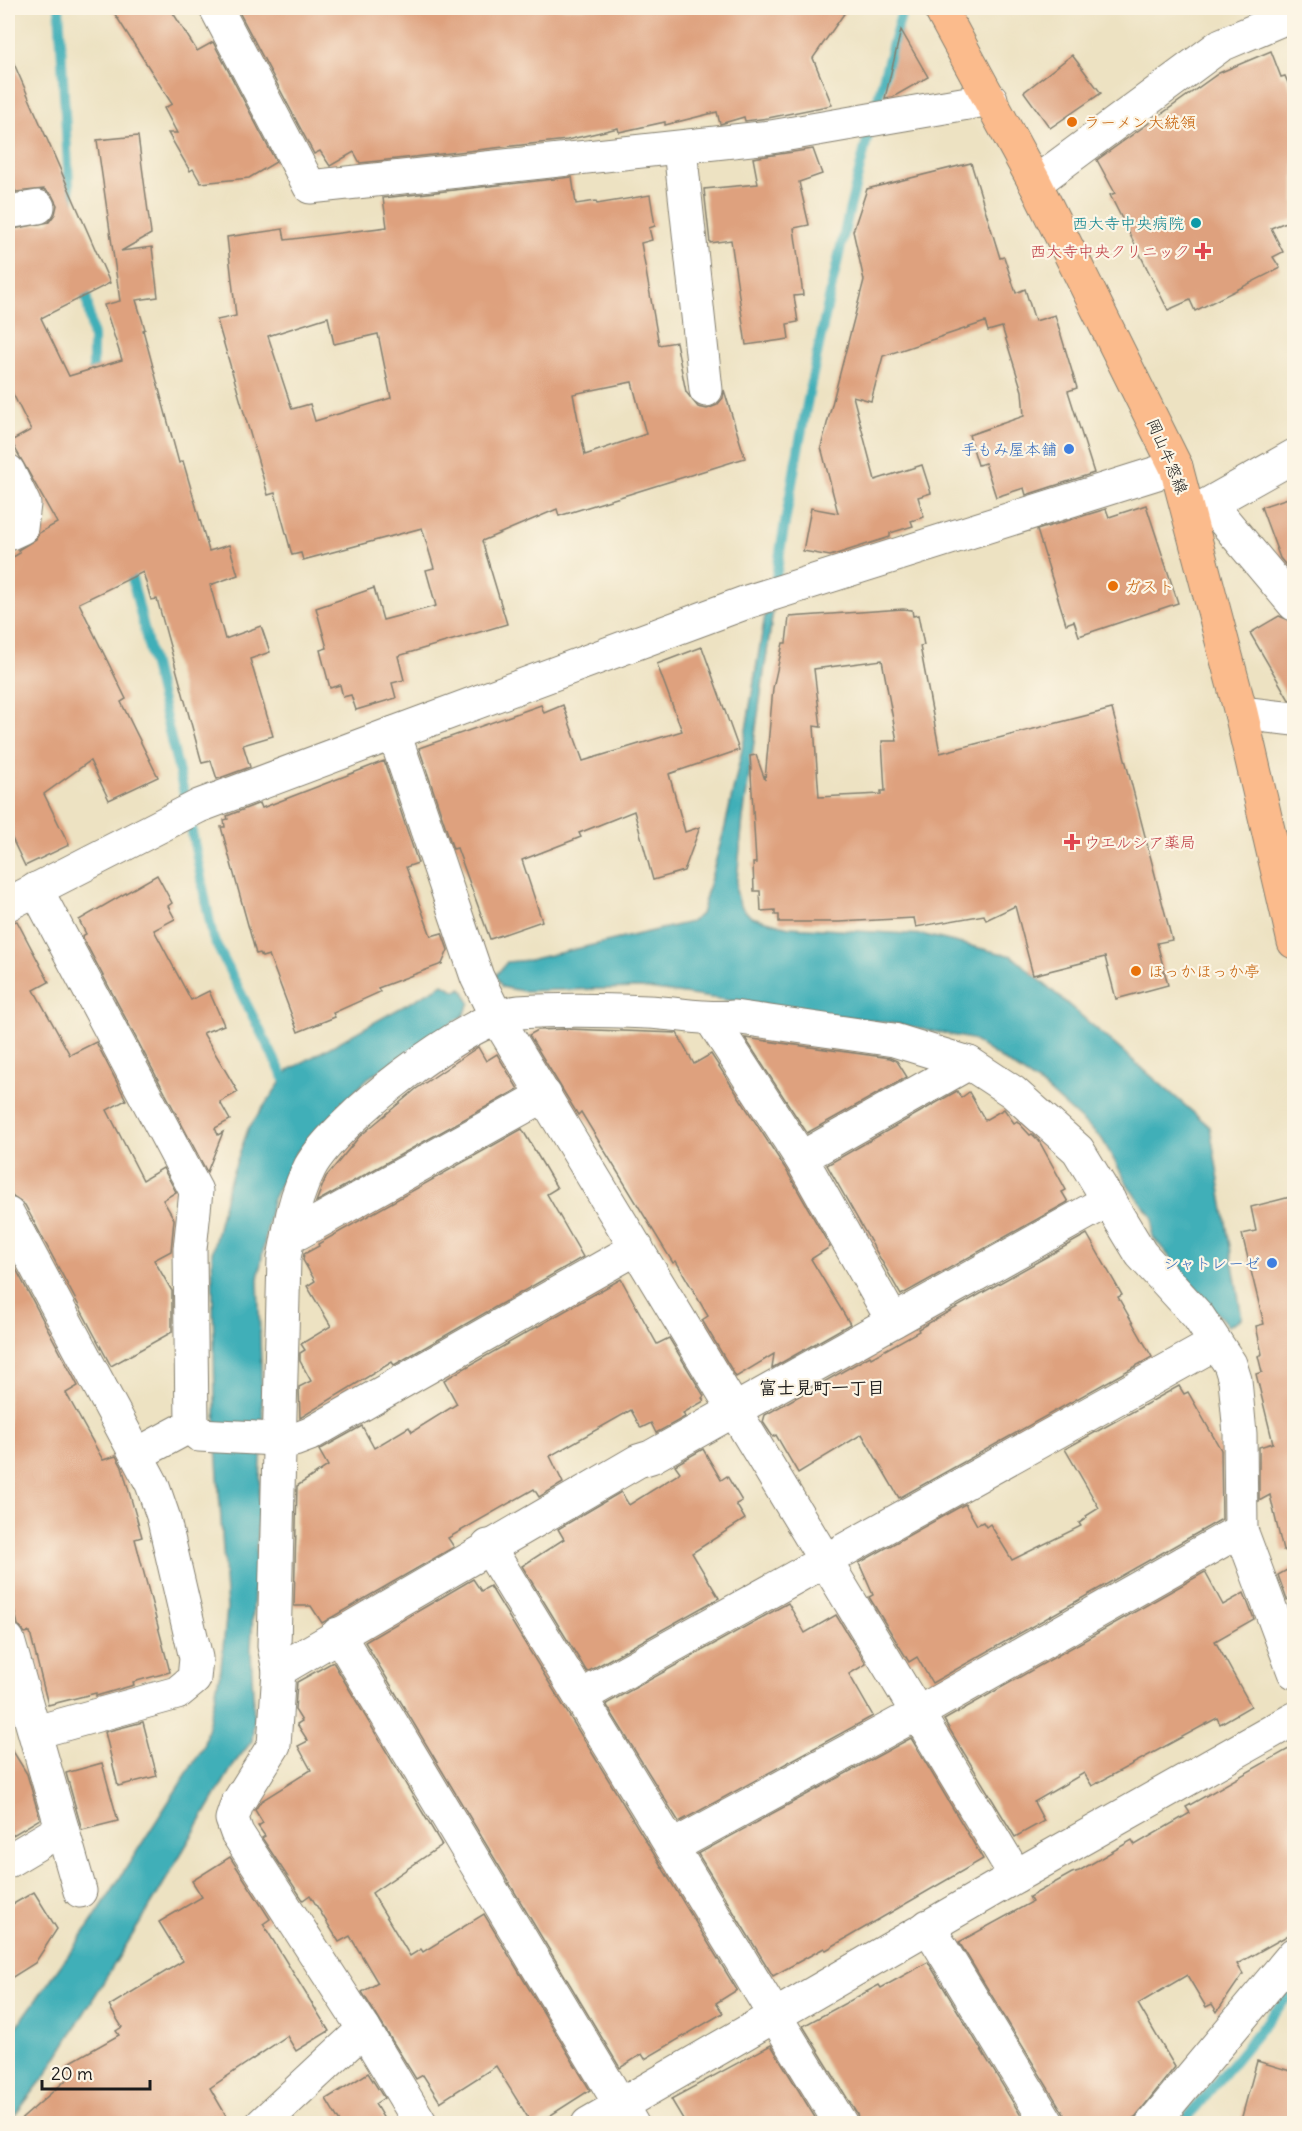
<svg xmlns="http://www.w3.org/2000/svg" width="1302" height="2131" font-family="Delius,'Klee One',sans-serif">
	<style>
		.water { fill: #3fafb8; stroke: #2e666a; stroke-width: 1.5 }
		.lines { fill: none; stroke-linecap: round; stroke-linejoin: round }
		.stream { stroke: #3fafb8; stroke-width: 10 }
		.building { fill: #dea17e; fill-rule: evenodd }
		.street-casing { stroke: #847f6f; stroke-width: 35 }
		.primary-casing { stroke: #847f6f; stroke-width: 35 }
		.street { stroke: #fff; stroke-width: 33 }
		.primary { stroke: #fbbb8c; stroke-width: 33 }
		.food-dot { fill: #e8710a; stroke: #fcf5e5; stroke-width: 2 }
		.culture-dot { fill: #0f9aa8; stroke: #fcf5e5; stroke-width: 2 }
		.health-dot { fill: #e0444e; stroke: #fcf5e5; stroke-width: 2 }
		.shop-dot { fill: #3f7fe0; stroke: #fcf5e5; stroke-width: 2 }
		.labels { text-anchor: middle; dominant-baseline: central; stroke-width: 4.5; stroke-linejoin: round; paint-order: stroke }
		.food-label { font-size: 16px; fill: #c56008; stroke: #fcf5e5; text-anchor: start }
		.culture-label { font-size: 16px; fill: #0d838f; stroke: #fcf5e5; text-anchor: end }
		.health-label { font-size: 16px; fill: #be3a42; stroke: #fcf5e5; text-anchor: end }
		.shop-label { font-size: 16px; fill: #366cbe; stroke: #fcf5e5; text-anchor: end }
		.street-label { font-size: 16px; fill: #1c1c1c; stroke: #fcf5e5 }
		.neighbourhood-label { font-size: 18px; font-weight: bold; fill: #1c1c1c; stroke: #fcf5e5 }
	</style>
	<rect width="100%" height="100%" fill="#fcf5e5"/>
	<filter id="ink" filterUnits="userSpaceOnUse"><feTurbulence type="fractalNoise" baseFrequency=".0167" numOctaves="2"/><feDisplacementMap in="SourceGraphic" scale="12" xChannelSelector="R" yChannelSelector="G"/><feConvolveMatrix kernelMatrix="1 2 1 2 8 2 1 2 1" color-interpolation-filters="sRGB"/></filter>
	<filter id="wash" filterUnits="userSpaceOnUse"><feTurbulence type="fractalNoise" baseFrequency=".008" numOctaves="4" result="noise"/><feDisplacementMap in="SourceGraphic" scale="24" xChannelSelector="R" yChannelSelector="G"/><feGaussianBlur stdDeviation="1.35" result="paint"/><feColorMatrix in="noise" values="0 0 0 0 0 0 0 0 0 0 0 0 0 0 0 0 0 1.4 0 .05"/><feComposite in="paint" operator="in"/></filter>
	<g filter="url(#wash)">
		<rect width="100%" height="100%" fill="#ede2c2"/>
		<g class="water">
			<path d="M773,611L743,818L736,890L740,905L751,917L789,927L925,935L1012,956L1210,1127L1242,1318L1228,1326L1152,1236L1153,1218L1131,1190L1102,1139L1044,1087L971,1039L897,1024L641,988L522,991L502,987L496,975L507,962L529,960L691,922L701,914L725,827L745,736L765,615Z"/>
			<path d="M443,984L456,991L462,988L470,1003L463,1016L368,1078L296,1153L272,1201L258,1279L263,1426L251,1649L254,1719L252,1741L234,1764L154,1900L46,2075L8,2124V2039L89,1926L203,1748L221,1668L227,1609L216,1446L212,1253L228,1186L248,1129L289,1070Z"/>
		</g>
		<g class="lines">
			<g class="stream">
				<path d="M59,8L70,202"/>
				<path d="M84,282L93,337V383"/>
				<path d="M129,566L185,797L213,938L283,1076L291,1089"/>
				<path d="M774,589C805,393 848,198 903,8"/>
				<path d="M1182,2124L1294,1989"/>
			</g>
		</g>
		<g id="blocks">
			<g class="building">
				<path d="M111,8H170L197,51L213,42L276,162L249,178L201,183L193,169L190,171L168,133H177L164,108L172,104Z"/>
				<path d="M237,8H848L813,58L832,105L768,118L745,121L744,117L720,124L717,112L665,125V122L619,132L618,128L567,140L360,163L354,152L330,166L320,151L314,154Z"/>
				<path d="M901,30L928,77L893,97L885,98Z"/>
				<path d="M8,50L110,283L41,318L69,376L122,360L104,305L120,301L97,140L138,136L151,234L121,251L152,247L158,297L136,300L145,329L143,330L179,463L183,461L209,551L229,545L238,575L210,585L225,639L261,626L270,652L250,659L273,736L243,745L250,767L217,779L211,761L202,763L157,599L151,600L143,572L79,603L126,699L121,702L158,777L109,800L90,761L44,794L69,845L25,866L8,830V560L20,553L18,550L36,539L39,533L57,523L11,441L31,430L8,384V230L49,222L55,214L57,205L52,195L44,189L16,192L8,175Z"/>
				<path d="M1271,51L1281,77L1285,76L1294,97V219L1271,228L1283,252L1273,257L1280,268L1195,311L1190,300L1168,310L1110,195L1115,193L1097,160L1219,73Z"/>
				<path d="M1072,55L1101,93L1050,128L1024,92Z"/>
				<path d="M813,149L822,174L799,182L809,225L794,228L803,295L794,296L798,322L787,324L789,339L746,345L731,240L710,243L704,189L758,184L753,158Z"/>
				<path d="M971,163L1000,258L1004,257L1016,293L1025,289L1035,321L1055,315L1077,388L1068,391L1094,473L1026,495L1024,488L996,497L985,463L978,465L969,435L1024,416L1022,391L1002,327L988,331L985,322L883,356L871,401L853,396L875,480L922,465L931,493L918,497L924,517L911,521L913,526L890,533V537L830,556L803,551L811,508L838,513L821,447L864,280L853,231L867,189Z"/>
				<path d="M572,177L576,204L596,201L597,204L650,195L655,226L649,228L652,240L641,243L659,345L676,342L686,392L698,407L707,409L717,405L723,398L724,390L745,458L559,516L557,509L482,541L507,624L398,656L404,680L392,683L396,698L356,710L351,695L343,697L340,685L330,688L320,650L327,648L316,608L374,588L383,620L436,606L426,570L434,568L422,528L303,560L301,553L292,555L275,493L268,495L217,320L236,316L227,237L283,229L285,240L387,227L383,198ZM328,317L334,344L378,334L391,398L315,421L310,404L292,409L268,336ZM632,382L646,434L585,455L573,394Z"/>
				<path d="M1294,496V575L1280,558L1261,507Z"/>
				<path d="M1146,505L1178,603L1079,636L1074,621L1066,624L1037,530L1106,509L1109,517Z"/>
				<path d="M903,609L912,610L913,616L918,615L924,645L920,646L940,753L1112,709L1172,940L1157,943L1168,985L1116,999L1105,957L1033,975L1015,906L986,920L984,915L916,927L914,918L839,922H779V915H775V910L761,911L760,891H754L753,863H756L750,756L756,755L765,780L773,688L783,643H786L789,617ZM882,660L897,741H882L885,791H881V794L819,797L814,726L821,727L814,669Z"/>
				<path d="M1279,616L1294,622V700H1289L1250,633Z"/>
				<path d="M702,647L739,750L669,774L685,832L700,827L684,871L653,880L634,811L579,833L581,837L522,860L542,921L490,939L457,848L453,849L419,748L541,705L544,713L563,705L583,761L682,731L657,664Z"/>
				<path d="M384,761L418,863L406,867L431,936L442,933L448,950L442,964L378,988L380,992L333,1013L335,1017L298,1032L269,955L262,957L260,953L256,954L221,827H225L224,820L228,819L227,816L260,803L262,808Z"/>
				<path d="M157,875L172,903L168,906L175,919L154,930L191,1000L209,991L224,1025L203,1033L238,1092L220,1102L230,1120L215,1128L218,1135L223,1132L207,1172L82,936L86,934L79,920Z"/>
				<path d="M17,921L49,982L34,990L70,1055L96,1042L126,1100L107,1110L143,1180L163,1168L176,1192L163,1200L174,1219L171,1251L154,1260L172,1291V1332L111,1366L25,1205L13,1197L8,1186V923Z"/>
				<path d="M567,1029L677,1033L694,1064L711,1054L785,1168L830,1247L811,1259L850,1324L772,1368L774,1354L736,1377L702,1320L708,1316L676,1261L673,1263L581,1112L578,1115L529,1035L538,1030Z"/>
				<path d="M745,1038L890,1058L897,1061L907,1077L807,1133Z"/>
				<path d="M478,1047L486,1061L497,1054L518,1089L316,1202L326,1177L359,1137L416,1089Z"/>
				<path d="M957,1091L961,1098L969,1092L985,1120L1004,1109L1014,1123L1017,1121L1030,1135L1032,1134L1039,1141L1066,1190L1062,1192L1068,1202L901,1295L827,1165Z"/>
				<path d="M522,1129L557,1188L547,1194L583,1257L394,1365L392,1362L300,1418L299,1387L311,1381L300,1361V1353L305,1350L301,1344L331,1326L307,1286L315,1281L303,1260L304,1254L319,1246L318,1244Z"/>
				<path d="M1294,1196V1549L1283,1551L1270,1495L1259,1501V1447L1273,1443L1256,1374L1262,1372L1258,1356L1262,1354L1256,1326L1264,1324L1242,1234L1256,1231L1251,1207Z"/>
				<path d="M1087,1234L1122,1295L1118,1297L1152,1357L899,1498L862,1434L798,1473L776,1435L773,1437L763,1422L765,1415L870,1356L871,1358L919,1331L918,1329Z"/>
				<path d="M8,1254L78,1386L66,1393L103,1460L116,1456L122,1467L142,1537L135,1539L170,1672L133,1682L134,1685L96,1696V1693L48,1705L30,1632L25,1633L18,1625L8,1585Z"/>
				<path d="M621,1279L657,1344L669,1338L704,1396L702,1398L704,1401L683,1413L685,1417L656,1433L651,1423L641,1428L631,1410L550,1456L563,1483L539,1497L534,1489L448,1538L454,1547L322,1623L311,1606H294L297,1486L328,1466L319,1450L362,1426L374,1448L409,1427L412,1432L457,1404L444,1380Z"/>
				<path d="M1179,1386L1184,1394L1188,1392L1221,1450L1222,1519L932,1683L917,1657L909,1662L869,1597L873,1595L859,1563L965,1504L977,1525L983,1522L986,1527L990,1524L1012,1560L1081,1526L1079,1523L1087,1518L1086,1516L1099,1508L1065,1449Z"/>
				<path d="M703,1449L721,1480L727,1476L742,1501L736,1504L745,1519L692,1553L719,1598L587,1672L522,1566L564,1539L558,1529L621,1492L629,1505L677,1475L680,1472L675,1465Z"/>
				<path d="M1294,1566V1596L1287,1600L1278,1575Z"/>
				<path d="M1205,1572L1223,1605L1244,1593L1254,1619L1215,1641L1251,1706L1220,1724L1217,1718L1092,1786L1084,1773L1034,1802L1044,1821L1015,1837L944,1720Z"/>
				<path d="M473,1579L481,1591L490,1586L737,1990L716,2003L723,2013L645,2059L642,2054L620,2068L365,1642Z"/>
				<path d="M788,1603L805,1633L836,1615L866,1664L849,1674L873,1716L679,1822L606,1704Z"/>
				<path d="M333,1662L442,1845L372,1893L410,1956L421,1949L423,1952L484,1914L590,2090L537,2124H532L496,2066L440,2102L423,2075L416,2079L362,1992L378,1983L350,1936L339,1942L310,1895L303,1900L262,1838L265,1836L258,1826L263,1823L255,1810L261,1801L311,1770L298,1746L308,1741L297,1724L302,1721L295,1710L297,1682Z"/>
				<path d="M143,1722L157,1776L118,1786L105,1732Z"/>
				<path d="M911,1738L983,1859L826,1950L824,1948L773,1976L698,1854Z"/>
				<path d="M8,1743L27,1774L40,1819L8,1838Z"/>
				<path d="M1294,1746V1932L1237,1964L1243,1974L1217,2012L1212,2004L1206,2007L1187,1975L1138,2004L1175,2067L1136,2116L1124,2124H1067L1064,2114L959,1942L1032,1902L1029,1897L1072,1873L1079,1871L1132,1840L1135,1845L1190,1813L1186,1807Z"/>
				<path d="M102,1763L118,1821L82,1830L66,1773Z"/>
				<path d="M230,1857L270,1919L263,1924L329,2031L296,2051L287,2036L210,2088L231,2124H16L74,2073L69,2063L119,2035L116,2031L122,2027L109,2006L183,1961L159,1922L202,1897L192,1881Z"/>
				<path d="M34,1892L57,1929L35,1963L8,1980V1907Z"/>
				<path d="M928,1962L1026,2124H860L857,2114L803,2026L879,1985L881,1988Z"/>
				<path d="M771,2045L819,2124H686L671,2099Z"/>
				<path d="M1257,2061L1294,2072V2124H1240Z"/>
				<path d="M368,2073L384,2098L375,2104L387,2124H341L326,2099Z"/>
			</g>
		</g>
	</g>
	<g filter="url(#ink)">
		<use href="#blocks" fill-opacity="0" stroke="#847f6f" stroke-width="1.5"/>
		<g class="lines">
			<g class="street-casing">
				<g id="street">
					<path d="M216,8L310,187L771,137L991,99"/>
					<path d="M680,149L706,390"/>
					<path d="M1035,183L1221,45L1294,14"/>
					<path d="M8,212L38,207"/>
					<path d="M8,471L24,504L21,528L8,534"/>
					<path d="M1210,504L1294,604"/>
					<path d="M1191,514L1294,456"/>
					<path d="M1241,713L1294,719"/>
					<path d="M394,733L477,977L496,1016L1016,1876"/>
					<path d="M36,889L196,1191L190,1249L192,1425L199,1435L294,1440L310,1434L637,1248"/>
					<path d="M8,904L199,806L394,733L747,602L1176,467"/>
					<path d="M711,1019L801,1158L893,1321"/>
					<path d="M801,1158L969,1063"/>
					<path d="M8,1214L152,1484L163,1516L196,1658L194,1679L177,1693L36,1732"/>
					<path d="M289,1232C293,1209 299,1188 310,1167C335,1121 468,1016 519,1012C561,1009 606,1010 647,1012C677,1013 704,1020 734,1017L894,1040L969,1063L1013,1092L1078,1150L1141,1254L1198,1316L1230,1364L1235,1380L1240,1434L1241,1530L1294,1672"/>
					<path d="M138,1454L192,1425"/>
					<path d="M488,1546L841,2124"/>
					<path d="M338,1634L632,2124"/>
					<path d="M8,1640L80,1891"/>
					<path d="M279,1670L638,1461L651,1457L1109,1200"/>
					<path d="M582,1696L1216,1343"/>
					<path d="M672,1847L918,1713L1241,1530"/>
					<path d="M8,1861L62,1829"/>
					<path d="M928,1926L1048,2124"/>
					<path d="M262,2124L364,2029"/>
					<path d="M421,2124L364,2029L237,1833L232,1819L237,1804L274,1745L279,1670L274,1646L284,1258L289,1232L298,1233L545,1095"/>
					<path d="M588,2124L1016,1876L1294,1719"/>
					<path d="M1152,2124L1294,1954"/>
				</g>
			</g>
			<g class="primary-casing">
				<path id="primary" d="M940,8L1035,183L1176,467L1241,713L1294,942"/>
			</g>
			<use href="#street" class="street"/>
			<use href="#primary" class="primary"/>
		</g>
	</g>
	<g class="food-dot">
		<circle cx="1072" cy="122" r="6"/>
		<circle cx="1113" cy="586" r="6"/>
		<circle cx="1136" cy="971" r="6"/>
	</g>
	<circle class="culture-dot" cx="1196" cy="223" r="6"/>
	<g class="health-dot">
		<path d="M1200 242h6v6h6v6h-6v6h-6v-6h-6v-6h6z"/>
		<path d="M1069 833h6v6h6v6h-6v6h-6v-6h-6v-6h6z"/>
	</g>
	<g class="shop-dot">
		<circle cx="1069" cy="449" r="6"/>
		<circle cx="1272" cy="1263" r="6"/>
	</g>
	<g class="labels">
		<g class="food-label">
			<text x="1084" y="122">ラーメン大統領</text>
			<text x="1125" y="586">ガスト</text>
			<text x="1148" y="971">ほっかほっか亭</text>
		</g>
		<g class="culture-label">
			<text x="1184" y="223">西大寺中央病院</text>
		</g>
		<g class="health-label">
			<text x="1190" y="251">西大寺中央クリニック</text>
			<text x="1084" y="842" text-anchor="start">ウエルシア薬局</text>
		</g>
		<g class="shop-label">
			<text x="1057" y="449">手もみ屋本舗</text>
			<text x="1260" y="1263">シャトレーゼ</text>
		</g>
		<g class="street-label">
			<text transform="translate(1168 456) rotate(67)">岡山牛窓線</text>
		</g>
		<g class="neighbourhood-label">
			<text x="822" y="1387">富士見町一丁目</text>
		</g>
	</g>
	<rect width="1302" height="2131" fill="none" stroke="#fcf5e5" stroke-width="30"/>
	<path d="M42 2080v9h108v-9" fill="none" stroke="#1c1c1c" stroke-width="3"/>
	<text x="51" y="2080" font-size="18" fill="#1c1c1c" stroke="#fcf5e5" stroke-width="4.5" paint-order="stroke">20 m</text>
</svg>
